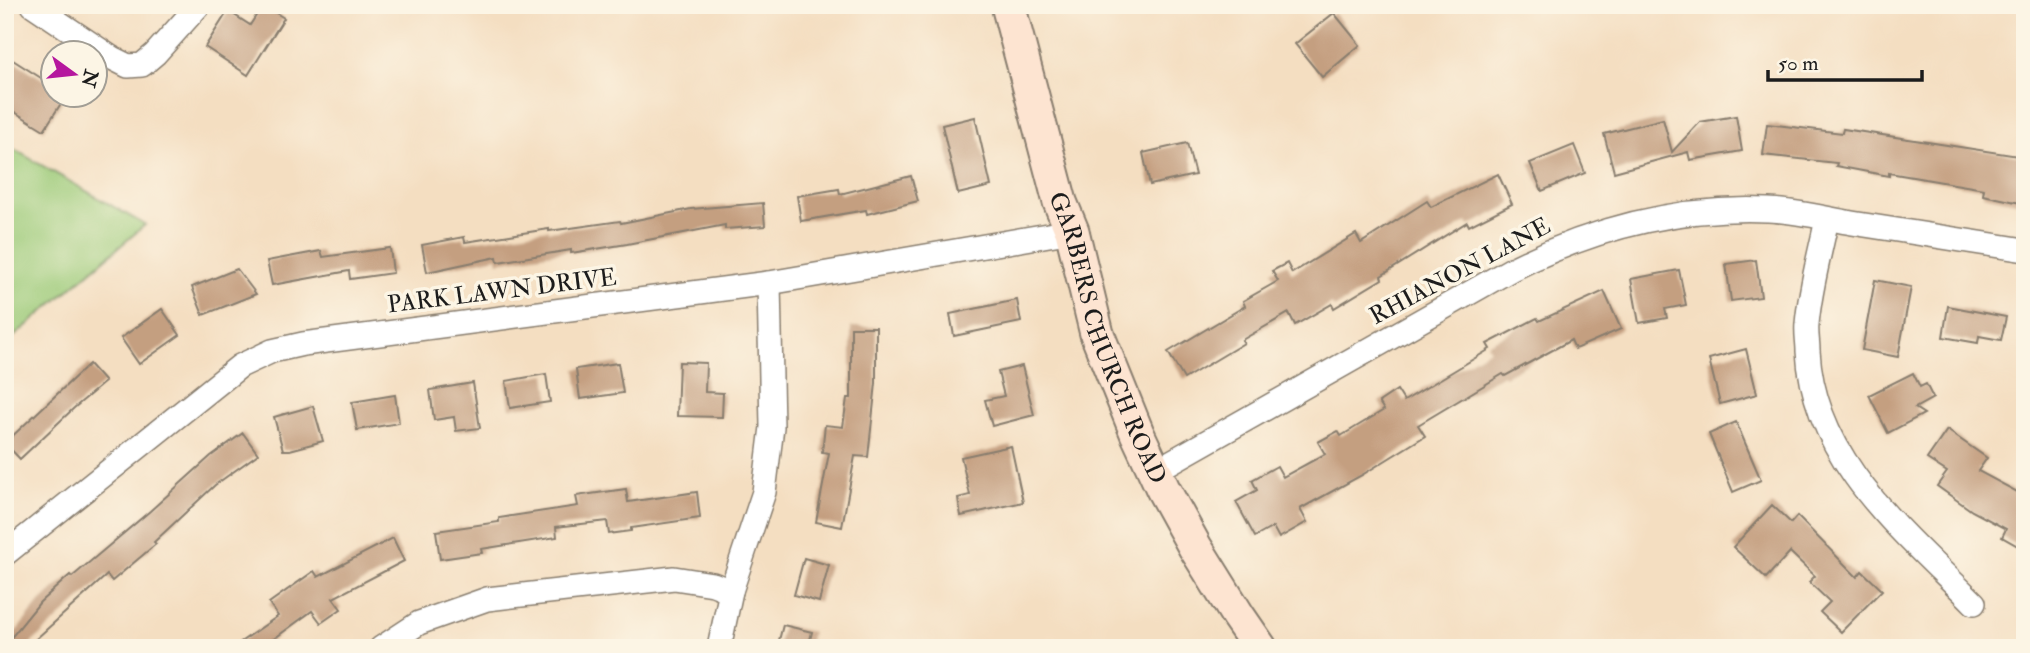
<svg xmlns="http://www.w3.org/2000/svg" width="2030" height="653" font-family="'IM FELL Double Pica',serif">
	<style>
		.green { fill: #9bca78; stroke: #5c734a; stroke-width: 2 }
		.building { fill: #c49f80 }
		.lines { fill: none; stroke-linecap: round; stroke-linejoin: round }
		.street-casing { stroke: #887d6e; stroke-width: 26 }
		.secondary-casing { stroke: #887d6e; stroke-width: 37 }
		.street { stroke: #fff; stroke-width: 23 }
		.secondary { stroke: #fde4d1; stroke-width: 33 }
		.labels { text-anchor: middle; dominant-baseline: central; stroke-width: 7; stroke-linejoin: round; paint-order: stroke }
		.street-label { font-size: 24px; fill: #1c1c1c; stroke: #fcf5e5 }
	</style>
	<rect width="100%" height="100%" fill="#fcf5e5"/>
	<filter id="ink" filterUnits="userSpaceOnUse"><feTurbulence type="fractalNoise" baseFrequency=".0143" numOctaves="2"/><feDisplacementMap in="SourceGraphic" scale="14" xChannelSelector="R" yChannelSelector="G"/><feConvolveMatrix kernelMatrix="1 2 1 2 8 2 1 2 1" color-interpolation-filters="sRGB"/></filter>
	<filter id="wash" filterUnits="userSpaceOnUse"><feTurbulence type="fractalNoise" baseFrequency=".00686" numOctaves="4" result="noise"/><feDisplacementMap in="SourceGraphic" scale="28" xChannelSelector="R" yChannelSelector="G"/><feGaussianBlur stdDeviation="1.57" result="paint"/><feColorMatrix in="noise" values="0 0 0 0 0 0 0 0 0 0 0 0 0 0 0 0 0 1.4 0 .05"/><feComposite in="paint" operator="in"/></filter>
	<g filter="url(#wash)">
		<rect width="100%" height="100%" fill="#f4dec1"/>
		<path class="green" d="M5,144L145,225L5,344Z"/>
		<g id="blocks">
			<g class="building">
				<path d="M263,5L284,18L248,75L205,47L228,11L250,25Z"/>
				<path d="M1334,13L1360,45L1322,77L1295,44Z"/>
				<path d="M5,55L52,85V94H67L44,130L5,106Z"/>
				<path d="M1736,116L1742,151L1690,160L1688,152L1614,172L1604,134L1663,119L1672,152L1700,122Z"/>
				<path d="M975,117L991,186L958,194L942,125Z"/>
				<path d="M1767,124L1842,133L1843,129L2025,157V204L1983,195L1984,189L1889,173V176L1836,166L1837,163L1763,155Z"/>
				<path d="M1187,143L1195,175L1150,185L1143,153Z"/>
				<path d="M1574,145L1585,173L1542,191L1530,163Z"/>
				<path d="M1498,174L1512,204L1469,226L1467,222L1381,276L1382,279L1334,308L1332,304L1295,325L1289,313L1242,340L1244,343L1184,379L1168,352L1245,306L1243,301L1278,281L1272,271L1287,263L1292,273L1356,234L1361,243L1427,201L1431,207Z"/>
				<path d="M911,176L918,201L867,214L866,210L801,221L797,196L839,189L840,194Z"/>
				<path d="M763,203L765,226L725,229V225L627,244L571,253V250L498,262L497,257L427,272L422,245L464,237L465,242L549,229V231L620,221L621,223L691,209Z"/>
				<path d="M390,248L393,273L350,279L349,271L272,285L267,261L321,251L323,257Z"/>
				<path d="M1756,260L1761,297L1731,301L1726,264Z"/>
				<path d="M237,269L256,294L203,315L192,287Z"/>
				<path d="M1679,270L1686,305L1665,309L1667,318L1639,323L1631,279Z"/>
				<path d="M1875,280L1911,287L1898,357L1862,350Z"/>
				<path d="M1604,291L1621,329L1575,349L1571,340L1505,376L1503,374L1418,425L1425,436L1362,475L1300,509L1307,522L1279,538L1273,527L1255,537L1236,502L1257,490L1252,480L1277,466L1283,477L1325,454L1318,442L1338,431L1341,436L1384,410L1379,402L1397,390L1404,401L1490,349L1487,344L1537,318L1539,321Z"/>
				<path d="M1017,300L1021,322L954,336L950,314Z"/>
				<path d="M1948,306L2006,317L2001,340L1979,336L1978,343L1943,337Z"/>
				<path d="M162,309L180,335L139,364L121,338Z"/>
				<path d="M851,327H876V383L868,457L855,456L842,527L816,522L829,453L822,452L825,425L843,427L847,398H851Z"/>
				<path d="M1746,349L1757,394L1720,404L1709,359Z"/>
				<path d="M679,362L706,363L705,392L723,393L722,417L677,416Z"/>
				<path d="M618,363L623,393L580,399L576,369Z"/>
				<path d="M89,364L105,382L74,408L20,459L5,443Z"/>
				<path d="M1022,366L1034,415L992,426L985,400L1004,396L998,372Z"/>
				<path d="M1913,373L1920,387L1926,384L1933,398L1915,408L1924,414L1888,433L1869,395Z"/>
				<path d="M546,374L550,402L510,408L506,381Z"/>
				<path d="M473,383L480,428L456,431L454,417L434,420L430,390Z"/>
				<path d="M395,395L399,423L357,430L352,402Z"/>
				<path d="M313,406L323,441L290,450H283L274,417Z"/>
				<path d="M1736,422L1761,480L1733,492L1709,434Z"/>
				<path d="M1947,430L1987,458L1978,471L2025,496V550L2002,537L2006,529L1972,511L1937,486L1947,472L1927,459Z"/>
				<path d="M243,433L258,454L215,485L154,542L156,544L112,581L107,575L26,648H5V645L40,602L70,575L72,577L150,511L211,456Z"/>
				<path d="M1011,446L1023,502L961,516L958,498L970,495L961,457Z"/>
				<path d="M626,489L628,502L697,492L700,518L631,528V531L609,534L607,521L556,527L557,537L481,549L482,553L440,559L436,531L499,522V518L578,506L576,496Z"/>
				<path d="M1772,505L1791,523L1797,516L1857,577L1862,571L1882,590L1841,632L1820,612L1830,602L1809,582L1815,576L1790,552L1766,578L1733,547Z"/>
				<path d="M393,538L404,561L333,598L341,609L321,623L312,611L271,641L276,648H232L278,616L269,603L314,571L318,577Z"/>
				<path d="M804,558L829,565L819,602L794,595Z"/>
				<path d="M783,625L812,632L808,648H777Z"/>
			</g>
		</g>
	</g>
	<g filter="url(#ink)">
		<use href="#blocks" fill-opacity="0" stroke="#887d6e" stroke-width="2"/>
		<g class="lines">
			<g class="street-casing">
				<g id="street">
					<path d="M33,5L112,58L128,66L142,65L155,54L199,5"/>
					<path d="M1827,219C1820,253 1810,289 1807,324C1806,333 1808,342 1808,351C1814,460 1902,531 1974,603"/>
					<path d="M1155,471L1512,269C1592,229 1677,206 1768,210C1796,211 1824,218 1852,223C1909,232 1967,241 2025,250"/>
					<path d="M5,554L240,366L272,351L303,344L769,283L1072,231"/>
					<path d="M381,648L419,623L487,599L674,578L713,584L731,591"/>
					<path d="M719,648L731,591L764,492L772,427L769,283"/>
				</g>
			</g>
			<g class="secondary-casing">
				<g id="secondary">
					<path id="s1" d="M1008,5L1060,202L1072,231L1097,334L1137,433L1163,489L1195,547L1238,616L1260,648"/>
				</g>
			</g>
			<use href="#street" class="street"/>
			<use href="#secondary" class="secondary"/>
		</g>
	</g>
	<g class="labels">
		<g class="street-label">
			<text transform="translate(1460 271) rotate(-28)">RHIANON LANE</text>
			<text transform="translate(502 291) rotate(-7)">PARK LAWN DRIVE</text>
			<text stroke="none"><textPath href="#s1" startOffset="348">GARBERS CHURCH ROAD</textPath></text>
		</g>
	</g>
	<rect width="2030" height="653" fill="none" stroke="#fcf5e5" stroke-width="28"/>
	<g transform="translate(74 74) rotate(105)"><circle r="33" fill="#fcf5e5" stroke="#a29e95" stroke-width="2"/>
	<path d="M0-5L12 26L0 18L-12 26Z" fill="#b5179e"/>
	<text y="-10" font-size="19" font-weight="bold" text-anchor="middle" fill="#1c1c1c">N</text>
	</g>
	<path d="M1768 70v10h154v-10" fill="none" stroke="#1c1c1c" stroke-width="3.5"/>
	<text x="1778" y="70" font-size="21" fill="#1c1c1c" stroke="#fcf5e5" stroke-width="5" paint-order="stroke">50 m</text>
</svg>
